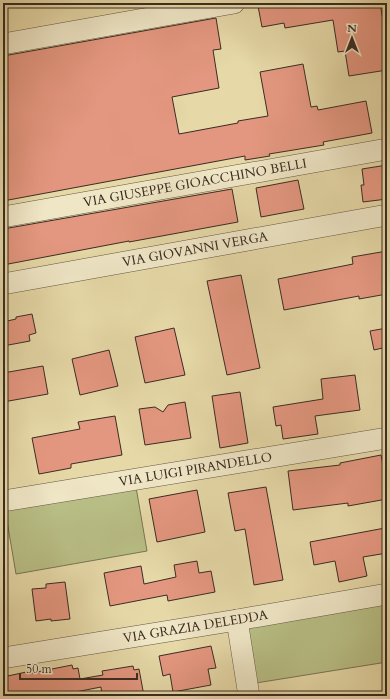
<svg xmlns="http://www.w3.org/2000/svg" width="390" height="699" font-family="Cardo,serif">
	<style>
		.green { fill: #b8be85; stroke: #797554 }
		.building { fill: #e49780; stroke: #3a2c23 }
		.lines { fill: none; stroke-linecap: round; stroke-linejoin: round }
		.minor-casing { stroke: #655744; stroke-width: 22 }
		.minor { stroke: #efe6c6; stroke-width: 21 }
		.labels { text-anchor: middle; dominant-baseline: central; stroke-width: 3; stroke-linejoin: round; paint-order: stroke }
		.street-label { font-size: 13px; fill: #3a2c23; stroke: #efe6c6 }
	</style>
	<rect width="100%" height="100%" fill="#e6d8a7"/>
	<filter id="stains"><feTurbulence type="fractalNoise" baseFrequency=".005" numOctaves="4"/><feColorMatrix values="0 0 0 0 .2 0 0 0 0 .09 0 0 0 0 .02 0 0 0 .5 -.17"/></filter>
	<radialGradient id="worn" r=".72"><stop offset=".6" stop-color="#630" stop-opacity="0"/><stop offset="1" stop-color="#630" stop-opacity=".3"/></radialGradient>
	<g class="green">
		<path d="M136,487L147,551L16,574L5,509Z"/>
		<path d="M387,603V662L256,683L247,625Z"/>
	</g>
	<g class="building">
		<path d="M274,3H380L387,44V70L349,76L345,51L338,52L333,20L285,28L284,23L262,27L258,6Z"/>
		<path d="M216,18L221,49L213,50L219,88L172,97L179,134L238,123V121L268,116L260,72L303,64L311,107L317,106L318,110L366,101L372,133L323,142L324,145L269,154L270,156L245,160V156L3,201V56Z"/>
		<path d="M387,165V199L363,202L361,185H364L362,169Z"/>
		<path d="M298,180L304,209L261,217L256,188Z"/>
		<path d="M232,189L238,222L129,242V241L3,265V229Z"/>
		<path d="M387,251V294L359,299V296L284,310L278,279L353,264L352,257Z"/>
		<path d="M241,275L260,368L227,375L207,281Z"/>
		<path d="M32,314L36,333L29,335L30,341L3,346V322L16,319V317Z"/>
		<path d="M174,328L185,375L145,383L135,337Z"/>
		<path d="M387,328V347L374,350L370,331Z"/>
		<path d="M109,350L118,386L80,395L72,359Z"/>
		<path d="M43,366L48,394L3,402V373Z"/>
		<path d="M355,375L360,410L315,416L318,434L283,439L281,425L276,426L273,407L323,399L321,379Z"/>
		<path d="M240,392L248,443L220,448L212,396Z"/>
		<path d="M185,402L191,438L145,445L139,409L155,407L163,412L168,405Z"/>
		<path d="M115,416L122,455L71,464V468L39,474L32,438L80,429L78,422Z"/>
		<path d="M381,455L387,486V499L348,506V503L293,510L288,471L340,465V463Z"/>
		<path d="M266,487L283,580L254,585L245,529L235,531L228,493Z"/>
		<path d="M197,490L205,532L157,542L149,499Z"/>
		<path d="M385,528L387,538V553L363,557L367,576L339,582L335,561L314,565L310,542Z"/>
		<path d="M197,561L199,573L211,571L215,592L168,601L167,595L110,606L104,573L141,566L144,584L176,577L174,565Z"/>
		<path d="M65,582L70,619L51,621V619L36,621L32,589L46,588V584Z"/>
		<path d="M211,646L216,668L208,669L211,685L173,692L170,674L163,676L159,656Z"/>
		<path d="M72,665L73,669L78,668L80,679L103,675L102,671L133,666L134,670L139,669L144,696H102L101,687L55,696H3V677L31,671L32,673Z"/>
	</g>
	<g class="lines">
		<g class="minor-casing">
			<g id="minor">
				<path d="M3,44L234,3"/>
				<path id="s1" d="M3,217L387,149"/>
				<path id="s2" d="M3,284L387,215"/>
				<path id="s3" d="M3,501L387,438"/>
				<path d="M237,620L249,696"/>
				<path id="s4" d="M3,658L237,620L387,594"/>
			</g>
		</g>
		<use href="#minor" class="minor"/>
	</g>
	<g class="labels">
		<g class="street-label">
			<text stroke="none"><textPath href="#s1" startOffset="195">VIA GIUSEPPE GIOACCHINO BELLI</textPath></text>
			<text stroke="none"><textPath href="#s2" startOffset="195">VIA GIOVANNI VERGA</textPath></text>
			<text stroke="none"><textPath href="#s3" startOffset="195">VIA LUIGI PIRANDELLO</textPath></text>
			<text stroke="none"><textPath href="#s4" startOffset="195">VIA GRAZIA DELEDDA</textPath></text>
		</g>
	</g>
	<rect width="390" height="699" fill="none" stroke="#e6d8a7" stroke-width="16"/>
	<rect x="4" y="4" width="382" height="691" fill="none" stroke="#3a2c23" stroke-width="2"/>
	<rect x="8" y="8" width="374" height="683" fill="none" stroke="#3a2c23"/>
	<g transform="translate(352 38)" stroke="#efe6c6" stroke-width="3" paint-order="stroke">
	<path d="M0-3L7 15L0 10L-7 15Z" fill="#3a2c23"/>
	<text y="-6" font-size="11" font-weight="bold" text-anchor="middle" fill="#3a2c23">N</text>
	</g>
	<path d="M20 673v6h117v-6" fill="none" stroke="#3a2c23" stroke-width="2"/>
	<text x="26" y="673" font-size="12" fill="#3a2c23" stroke="#efe6c6" stroke-width="3" paint-order="stroke">50 m</text>
	<rect width="100%" height="100%" filter="url(#stains)"/>
	<rect width="100%" height="100%" fill="url(#worn)"/>
</svg>
